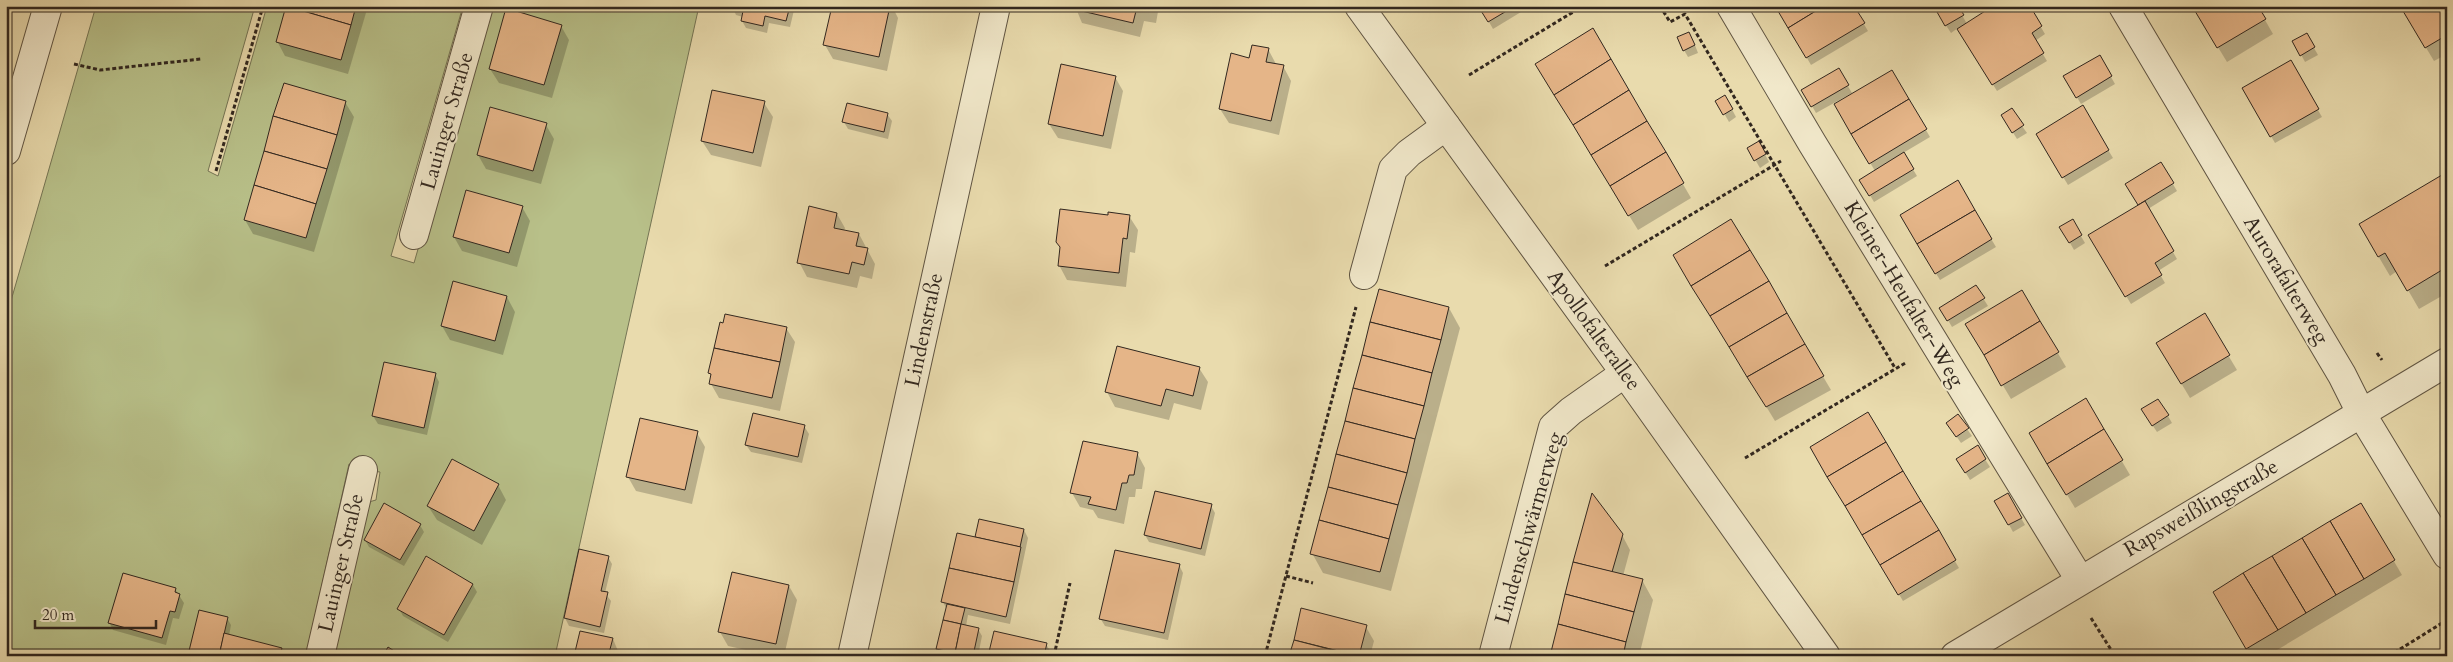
<svg xmlns="http://www.w3.org/2000/svg" width="2453" height="662" font-family="Cardo,serif">
	<style>
		.green { fill: #b8c089; stroke: #747454 }
		.shadow { fill: #0003 }
		.building { fill: #e5b588; stroke: #31271f }
		.lines { fill: none; stroke-linecap: round; stroke-linejoin: round }
		.minor-casing { stroke: #5f5442; stroke-width: 30 }
		.path { stroke: #31271f; stroke-width: 3; stroke-dasharray: 4 2.5; stroke-linecap: butt }
		.minor { stroke: #f1e8ca; stroke-width: 28 }
		.labels { text-anchor: middle; dominant-baseline: central; stroke-width: 4; stroke-linejoin: round; paint-order: stroke }
		.street-label { font-size: 21px; fill: #31271f; stroke: #f1e8ca }
	</style>
	<rect width="100%" height="100%" fill="#e9dbad"/>
	<filter id="stains"><feTurbulence type="fractalNoise" baseFrequency=".004" numOctaves="4"/><feColorMatrix values="0 0 0 0 .2 0 0 0 0 .09 0 0 0 0 .02 0 0 0 .5 -.17"/></filter>
	<radialGradient id="worn" r=".72"><stop offset=".6" stop-color="#630" stop-opacity="0"/><stop offset="1" stop-color="#630" stop-opacity=".3"/></radialGradient>
	<path class="green" d="M96,6H255L208,171L218,176L267,6H463L391,256L414,263L488,6H699L555,656H332L365,503L376,500L380,472L363,470L349,464L306,656H188L176,653L175,656H6V318Z"/>
	<g class="shadow">
		<path d="M287,6H368L348,74L285,56L277,41Z"/>
		<path d="M732,6H795L790,27L769,23L767,33L746,28L742,21L743,17L736,15Z"/>
		<path d="M833,6H892L898,18L887,71L833,59L825,45Z"/>
		<path d="M1075,6H1159L1156,23L1144,21L1140,37L1082,23Z"/>
		<path d="M1480,6H1531L1493,29Z"/>
		<path d="M1777,6H1853L1868,31L1811,65Z"/>
		<path d="M1957,6L1967,24L2028,6L2045,34L2035,41L2047,61L1997,91L1958,28L1951,33L1938,13Z"/>
		<path d="M2193,6H2257L2273,34L2227,62Z"/>
		<path d="M2401,6H2447V54L2434,61Z"/>
		<path d="M561,26L569,40L552,98L499,83L490,69Z"/>
		<path d="M1593,29L1691,198L1638,230L1545,79Z"/>
		<path d="M2306,34L2318,55L2305,62L2294,41Z"/>
		<path d="M1693,40L1698,53L1688,57L1684,50Z"/>
		<path d="M1268,49L1276,64L1283,66L1291,81L1279,135L1229,123L1220,109Z"/>
		<path d="M2099,56L2115,84L2081,104L2065,77Z"/>
		<path d="M2290,62L2322,117L2275,143L2244,89Z"/>
		<path d="M1838,70L1852,93L1816,113L1803,90Z"/>
		<path d="M1892,72L1930,137L1903,153L1917,176L1874,202L1861,180L1875,171L1836,105Z"/>
		<path d="M1115,77L1123,91L1111,149L1058,138L1049,124Z"/>
		<path d="M1725,96L1736,117L1729,122L1717,101Z"/>
		<path d="M345,102L354,117L314,252L253,234L245,220Z"/>
		<path d="M764,103L773,117L761,167L711,155L702,141Z"/>
		<path d="M2082,107L2113,158L2068,185L2037,134Z"/>
		<path d="M887,114L892,121L888,139L848,129L844,122Z"/>
		<path d="M2007,123L2022,126L2027,133L2017,139Z"/>
		<path d="M546,125L554,139L541,184L486,169L478,155Z"/>
		<path d="M1759,143L1769,162L1760,168L1749,149Z"/>
		<path d="M2161,164L2177,191L2148,209L2177,259L2158,271L2165,283L2131,304L2090,236L2140,206L2127,185Z"/>
		<path d="M2447,173V293L2419,309L2397,271L2390,276L2360,225Z"/>
		<path d="M1957,182L1996,247L1940,280L1901,216Z"/>
		<path d="M522,207L530,221L517,267L462,251L454,237Z"/>
		<path d="M837,214L845,228L844,231L859,234L875,264L872,279L860,276L857,288L807,277L799,262Z"/>
		<path d="M1129,216L1138,230L1135,253L1130,252L1126,287L1067,280L1059,265L1061,247L1109,217Z"/>
		<path d="M1731,221L1831,390L1775,421L1683,270Z"/>
		<path d="M2072,221L2085,243L2074,250L2061,227Z"/>
		<path d="M1976,287L1988,306L1952,327L1941,308Z"/>
		<path d="M2022,292L2066,367L2011,399L1967,325Z"/>
		<path d="M507,297L515,312L503,355L450,340L442,326Z"/>
		<path d="M1449,308L1460,328L1391,591L1323,573L1312,553Z"/>
		<path d="M2204,315L2237,370L2190,398L2157,343Z"/>
		<path d="M786,328L795,342L780,411L719,398L711,384L712,377L710,373Z"/>
		<path d="M1199,368L1208,382L1201,410L1174,403L1169,420L1115,407L1107,392Z"/>
		<path d="M435,374L439,382L427,435L378,424L373,416Z"/>
		<path d="M2086,400L2130,475L2075,508L2030,433Z"/>
		<path d="M1868,414L1959,568L1903,601L1811,448Z"/>
		<path d="M2168,416L2172,423L2157,432L2147,417Z"/>
		<path d="M804,426L809,434L802,463L751,452L746,445Z"/>
		<path d="M1967,429L1972,436L1961,443L1952,430Z"/>
		<path d="M697,433L705,447L692,504L636,491L628,477Z"/>
		<path d="M1977,447L1990,467L1970,480L1958,460Z"/>
		<path d="M1137,453L1145,468L1142,489H1136L1135,497H1129L1124,524L1098,518L1093,510L1080,507L1072,493Z"/>
		<path d="M498,485L506,500L482,545L437,520L428,506Z"/>
		<path d="M2008,495L2025,525L2013,532L1996,501Z"/>
		<path d="M2361,505L2402,575L2267,656H2252L2214,592Z"/>
		<path d="M1211,506L1215,513L1205,556L1149,542L1145,535Z"/>
		<path d="M420,525L424,532L404,566L369,547L365,540Z"/>
		<path d="M1024,530L1028,538L1010,624L968,615L966,626L978,629L982,636L978,656H942L938,649L947,610L943,602L976,539Z"/>
		<path d="M1622,535L1630,550L1623,576L1642,580L1653,600L1639,656H1551Z"/>
		<path d="M580,550L608,557L612,564L605,593L611,601L604,633L569,626L565,618Z"/>
		<path d="M426,558L473,585L477,592L448,642L403,616L399,609Z"/>
		<path d="M1179,565L1183,573L1168,640L1105,626L1100,618Z"/>
		<path d="M789,586L797,600L784,656H773L728,646L720,632Z"/>
		<path d="M175,589L184,603L179,619L173,618L166,645L113,630L109,622Z"/>
		<path d="M1302,610L1366,627L1374,641L1370,656H1290Z"/>
		<path d="M200,611L227,618L231,625L229,636L281,649L285,656H190Z"/>
		<path d="M613,639L620,656H575Z"/>
		<path d="M1046,644L1050,651L1049,656H990Z"/>
	</g>
	<g class="building">
		<path d="M286,6H356L351,25Z"/>
		<path d="M286,6L351,25L341,60L276,42Z"/>
		<path d="M731,6H790L786,21L765,16L763,26L741,21L743,11L730,8Z"/>
		<path d="M832,6H890L879,57L823,45Z"/>
		<path d="M1073,6H1148V9L1137,7L1133,23L1073,9Z"/>
		<path d="M1478,6H1515L1488,22Z"/>
		<path d="M1775,6H1824L1788,28Z"/>
		<path d="M1824,6H1854L1865,23L1806,58L1788,28Z"/>
		<path d="M1947,6H1958L1964,15L1945,26L1937,12Z"/>
		<path d="M1993,6H2030L2042,26L2032,33L2044,53L1992,85L1957,29Z"/>
		<path d="M2192,6H2258L2266,19L2217,48Z"/>
		<path d="M2400,6H2447V35L2425,48Z"/>
		<path d="M506,8L562,25L544,85L489,69Z"/>
		<path d="M1593,28L1611,59L1554,95L1535,64Z"/>
		<path d="M1689,32L1695,45L1683,51L1677,37Z"/>
		<path d="M2307,33L2315,47L2300,56L2292,41Z"/>
		<path d="M1252,45L1269,48L1266,62L1284,65L1271,121L1219,109L1231,53L1249,58Z"/>
		<path d="M2100,55L2112,76L2076,98L2063,76Z"/>
		<path d="M1611,59L1629,90L1573,125L1554,95Z"/>
		<path d="M2291,60L2319,109L2270,137L2242,88Z"/>
		<path d="M1061,64L1116,76L1103,136L1048,124Z"/>
		<path d="M1839,68L1849,85L1811,107L1801,90Z"/>
		<path d="M1892,70L1909,99L1851,134L1834,104Z"/>
		<path d="M284,83L346,101L337,135L273,116Z"/>
		<path d="M712,90L765,101L753,153L701,141Z"/>
		<path d="M1629,90L1647,121L1591,155L1573,125Z"/>
		<path d="M1725,95L1733,109L1723,115L1715,101Z"/>
		<path d="M1909,99L1927,129L1869,164L1851,134Z"/>
		<path d="M847,103L888,113L884,132L842,122Z"/>
		<path d="M2083,105L2109,150L2062,178L2036,134Z"/>
		<path d="M490,107L547,123L533,171L477,155Z"/>
		<path d="M2012,108L2024,125L2012,133L2001,115Z"/>
		<path d="M273,116L337,135L327,169L264,151Z"/>
		<path d="M1647,121L1666,152L1610,186L1591,155Z"/>
		<path d="M1759,141L1766,154L1754,161L1747,148Z"/>
		<path d="M264,151L327,169L316,204L254,185Z"/>
		<path d="M1666,152L1684,183L1628,216L1610,186Z"/>
		<path d="M1904,152L1914,169L1869,196L1859,180Z"/>
		<path d="M2161,162L2174,183L2138,205L2125,184Z"/>
		<path d="M2447,172V267L2407,291L2385,253L2378,257L2359,224Z"/>
		<path d="M1958,180L1975,210L1917,244L1900,215Z"/>
		<path d="M254,185L316,204L306,238L244,220Z"/>
		<path d="M466,190L523,206L509,253L453,237Z"/>
		<path d="M2145,201L2174,251L2155,263L2162,275L2125,297L2088,235Z"/>
		<path d="M809,206L837,213L834,228L859,233L856,246L868,248L864,265L852,262L849,274L797,263Z"/>
		<path d="M1060,209L1108,215V212L1130,215L1127,239L1123,238L1119,273L1058,266L1060,247L1056,242Z"/>
		<path d="M1975,210L1992,239L1935,274L1917,244Z"/>
		<path d="M1731,219L1750,250L1691,286L1673,255Z"/>
		<path d="M2073,219L2082,235L2069,243L2059,227Z"/>
		<path d="M1750,250L1769,281L1710,316L1691,286Z"/>
		<path d="M453,281L507,296L495,341L441,326Z"/>
		<path d="M1769,281L1787,313L1729,347L1710,316Z"/>
		<path d="M1976,285L1985,298L1947,321L1939,308Z"/>
		<path d="M1379,289L1449,307L1441,340L1370,322Z"/>
		<path d="M2022,290L2040,321L1984,355L1965,324Z"/>
		<path d="M1787,313L1805,344L1747,377L1729,347Z"/>
		<path d="M2205,313L2230,355L2181,384L2156,343Z"/>
		<path d="M725,314L787,327L780,362L714,348L720,322L723,323Z"/>
		<path d="M2040,321L2059,352L2001,386L1984,355Z"/>
		<path d="M1370,322L1441,340L1432,373L1362,355Z"/>
		<path d="M1805,344L1824,376L1766,407L1747,377Z"/>
		<path d="M1117,346L1200,367L1193,396L1166,389L1161,406L1105,392Z"/>
		<path d="M714,348L780,362L772,398L709,384L711,374L708,373Z"/>
		<path d="M1362,355L1432,373L1424,406L1353,388Z"/>
		<path d="M384,362L436,373L424,428L372,416Z"/>
		<path d="M1353,388L1424,406L1415,439L1345,421Z"/>
		<path d="M2086,398L2104,429L2047,464L2029,433Z"/>
		<path d="M2158,399L2169,415L2152,426L2141,409Z"/>
		<path d="M1868,412L1886,442L1827,477L1810,447Z"/>
		<path d="M753,413L805,425L798,457L745,445Z"/>
		<path d="M1958,414L1969,428L1956,437L1946,423Z"/>
		<path d="M640,418L698,431L685,490L626,477Z"/>
		<path d="M1345,421L1415,439L1407,473L1336,454Z"/>
		<path d="M2104,429L2123,460L2066,495L2047,464Z"/>
		<path d="M1083,441L1138,452L1134,475H1129L1127,483H1122L1116,510L1088,504L1091,497L1070,493Z"/>
		<path d="M1886,442L1903,471L1845,506L1827,477Z"/>
		<path d="M1978,445L1986,459L1965,473L1956,459Z"/>
		<path d="M1336,454L1407,473L1398,505L1328,487Z"/>
		<path d="M452,459L499,484L474,531L427,506Z"/>
		<path d="M1903,471L1921,501L1862,535L1845,506Z"/>
		<path d="M1328,487L1398,505L1389,539L1319,520Z"/>
		<path d="M1155,491L1212,504L1201,549L1144,535Z"/>
		<path d="M1592,493L1623,534L1612,572L1573,562Z"/>
		<path d="M2008,493L2022,518L2008,525L1994,501Z"/>
		<path d="M1921,501L1939,530L1880,565L1862,535Z"/>
		<path d="M384,503L421,524L400,560L364,540Z"/>
		<path d="M2361,503L2395,560L2364,579L2330,521Z"/>
		<path d="M979,519L1024,529L1020,547L975,537Z"/>
		<path d="M1319,520L1389,539L1380,572L1310,554Z"/>
		<path d="M2330,521L2364,579L2336,595L2302,538Z"/>
		<path d="M1939,530L1956,560L1898,595L1880,565Z"/>
		<path d="M957,533L1021,547L1014,582L949,568Z"/>
		<path d="M2302,538L2336,595L2306,613L2272,556Z"/>
		<path d="M579,549L609,556L601,591L608,592L600,627L564,618Z"/>
		<path d="M1115,550L1180,564L1164,633L1099,619Z"/>
		<path d="M426,556L473,584L444,635L397,609Z"/>
		<path d="M2272,556L2306,613L2278,630L2243,573Z"/>
		<path d="M1573,562L1643,579L1634,612L1565,594Z"/>
		<path d="M949,568L1014,582L1006,617L941,602Z"/>
		<path d="M732,572L789,585L776,644L718,632Z"/>
		<path d="M123,573L176,588L175,592L180,594L175,612L170,611L162,638L108,623Z"/>
		<path d="M2243,573L2278,630L2246,649L2213,592Z"/>
		<path d="M1565,594L1634,612L1626,642L1558,624Z"/>
		<path d="M947,604L965,608L961,624L943,620Z"/>
		<path d="M1301,608L1367,625L1359,656L1294,640Z"/>
		<path d="M199,610L228,617L219,656L188,655Z"/>
		<path d="M943,620L961,624L955,653L936,649Z"/>
		<path d="M961,624L979,628L973,656L955,653Z"/>
		<path d="M1558,624L1626,642L1623,656H1550Z"/>
		<path d="M580,631L613,638L609,653L622,656H574Z"/>
		<path d="M994,631L1047,643L1044,656H988Z"/>
		<path d="M224,633L282,648L280,656H219Z"/>
		<path d="M1294,640L1356,656H1289Z"/>
		<path d="M388,647L402,656H383Z"/>
	</g>
	<g class="lines">
		<g class="minor-casing">
			<g id="minor">
				<path d="M1359,6L1625,373L1826,656"/>
				<path d="M1731,6L1812,143L2080,580"/>
				<path d="M2123,6L2342,375L2361,413L2447,555"/>
				<path d="M6,151L48,6"/>
				<path d="M414,235L479,6"/>
				<path d="M1364,275L1393,169L1409,153L1446,126"/>
				<path d="M320,656L363,470"/>
				<path d="M852,656L996,6"/>
				<path d="M1493,656L1553,427L1571,411L1625,373"/>
				<path d="M1955,656L2447,362"/>
			</g>
		</g>
		<g class="path">
			<path d="M1660,6L1670,22L1685,14L1895,368"/>
			<path d="M74,64L100,70L201,59"/>
			<path d="M1469,75L1583,6"/>
			<path d="M216,171L263,6"/>
			<path d="M1605,266L1781,161"/>
			<path d="M2377,353L2382,360"/>
			<path d="M1745,458L1907,362"/>
			<path d="M1286,576L1313,583"/>
			<path d="M2091,618L2115,656"/>
			<path d="M1054,656L1070,583"/>
			<path d="M1265,656L1356,307"/>
			<path d="M2389,656L2447,620"/>
		</g>
		<use href="#minor" class="minor"/>
	</g>
	<g class="labels">
		<g class="street-label">
			<text transform="translate(447 121) rotate(-74)">Lauinger Straße</text>
			<text transform="translate(2286 280) rotate(59)">Aurorafalterweg</text>
			<text transform="translate(1904 294) rotate(59)">Kleiner-Heufalter-Weg</text>
			<text transform="translate(924 330) rotate(-78)">Lindenstraße</text>
			<text transform="translate(1594 330) rotate(54)">Apollofalterallee</text>
			<text transform="translate(2201 508) rotate(-30)">Rapsweißlingstraße</text>
			<text transform="translate(1529 528) rotate(-74)">Lindenschwärmerweg</text>
			<text transform="translate(341 563) rotate(-77)">Lauinger Straße</text>
		</g>
	</g>
	<rect width="2453" height="662" fill="none" stroke="#e9dbad" stroke-width="25"/>
	<rect x="8" y="8" width="2438" height="647" fill="none" stroke="#31271f" stroke-width="2.5"/>
	<rect x="12" y="12" width="2428" height="637" fill="none" stroke="#31271f"/>
	<path d="M35 620v8h121v-8" fill="none" stroke="#31271f" stroke-width="2.5"/>
	<text x="42" y="620" font-size="15" fill="#31271f" stroke="#f1e8ca" stroke-width="4" paint-order="stroke">20 m</text>
	<rect width="100%" height="100%" filter="url(#stains)"/>
	<rect width="100%" height="100%" fill="url(#worn)"/>
</svg>
